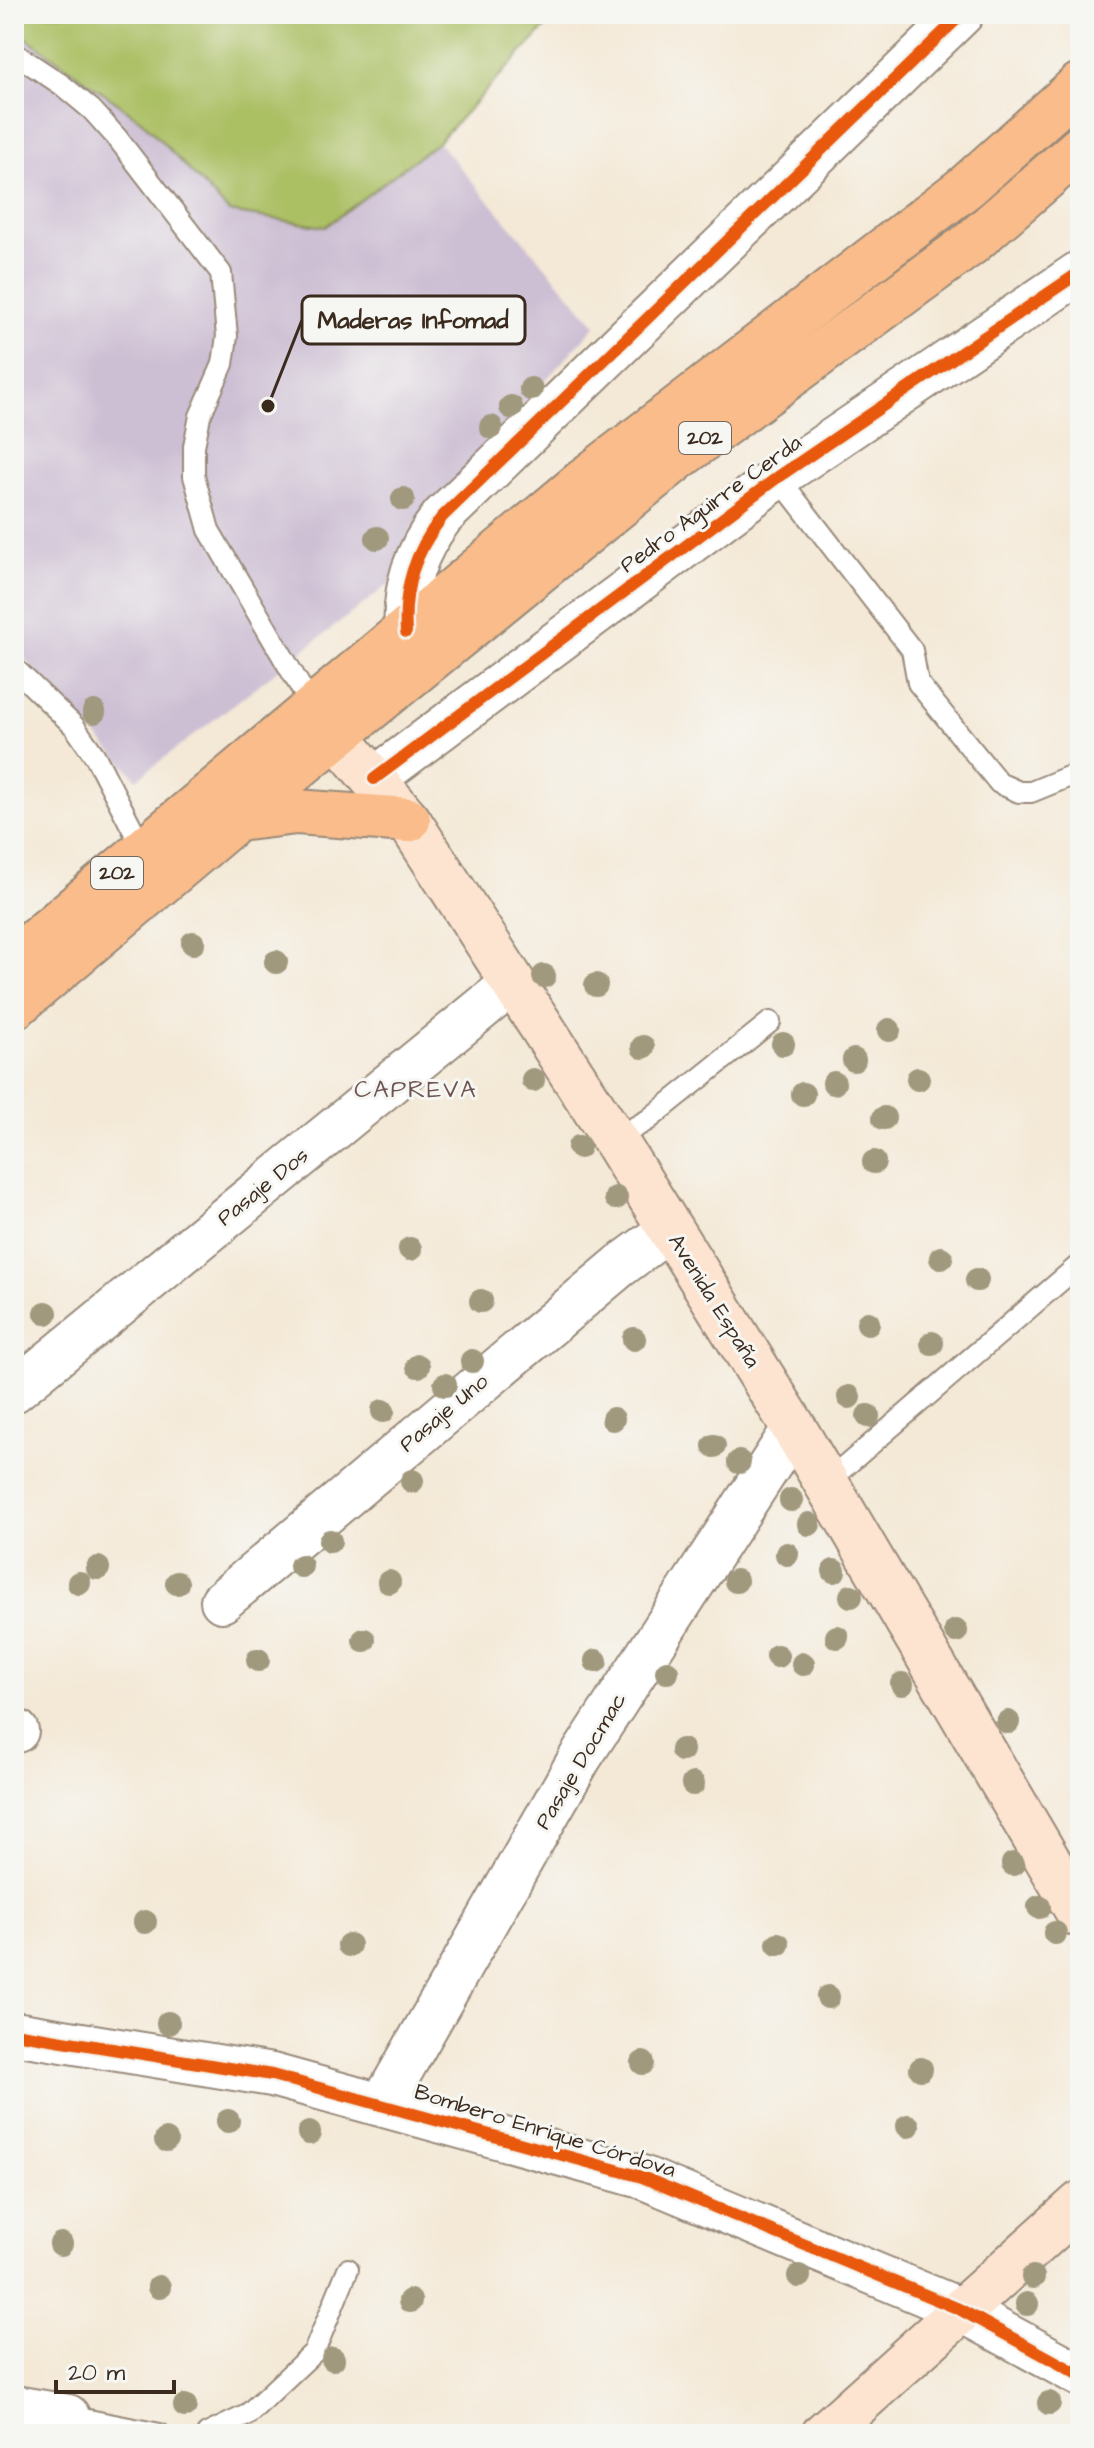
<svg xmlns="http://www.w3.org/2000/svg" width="1094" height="2448" font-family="'Architects Daughter',sans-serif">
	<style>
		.industrial { fill: #ccbed3 }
		.green { fill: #abbf63; stroke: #737440; stroke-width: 2 }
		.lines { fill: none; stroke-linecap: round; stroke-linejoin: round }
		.lane-casing { stroke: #988a7a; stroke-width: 24 }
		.street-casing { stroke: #988a7a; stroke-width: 46 }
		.secondary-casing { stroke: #988a7a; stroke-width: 48 }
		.highway-casing { stroke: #988a7a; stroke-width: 48 }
		.lane { stroke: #fff; stroke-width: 20 }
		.street { stroke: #fff; stroke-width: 42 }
		.secondary { stroke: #fde4d0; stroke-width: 44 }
		.highway { stroke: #f9bc8a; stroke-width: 44 }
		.cycleway-casing { stroke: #f6f6f2; stroke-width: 17 }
		.cycleway { stroke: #e8590c; stroke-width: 12 }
		.tree { fill: #a1997d }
		.labels { text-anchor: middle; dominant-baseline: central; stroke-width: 6; stroke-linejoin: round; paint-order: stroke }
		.shield { fill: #f6f6f2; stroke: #73675e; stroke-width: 2 }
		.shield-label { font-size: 20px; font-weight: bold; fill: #3b2a1e }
		.street-label { font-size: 22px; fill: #3b2a1e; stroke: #f6f6f2 }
		.neighbourhood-label { font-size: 24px; letter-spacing: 2px; fill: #6e5453; stroke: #f6f6f2 }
		.leader { fill: none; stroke: #3b2a1e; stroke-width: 3 }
		.callout-dot { fill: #3b2a1e; stroke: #f6f6f2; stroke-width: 3 }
		.callout { fill: #f6f6f2; stroke: #3b2a1e; stroke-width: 3 }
		.callout-label { font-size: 24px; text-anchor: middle; font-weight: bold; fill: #3b2a1e }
	</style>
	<rect width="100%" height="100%" fill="#f6f6f2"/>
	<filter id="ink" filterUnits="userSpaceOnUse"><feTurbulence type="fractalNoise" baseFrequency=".0125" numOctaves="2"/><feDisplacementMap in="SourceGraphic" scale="16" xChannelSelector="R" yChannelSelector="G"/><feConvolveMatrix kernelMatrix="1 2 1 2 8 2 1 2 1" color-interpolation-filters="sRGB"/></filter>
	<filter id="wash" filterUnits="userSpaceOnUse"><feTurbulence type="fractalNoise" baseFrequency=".006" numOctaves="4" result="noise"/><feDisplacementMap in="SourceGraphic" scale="32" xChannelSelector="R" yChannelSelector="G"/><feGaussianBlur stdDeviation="1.8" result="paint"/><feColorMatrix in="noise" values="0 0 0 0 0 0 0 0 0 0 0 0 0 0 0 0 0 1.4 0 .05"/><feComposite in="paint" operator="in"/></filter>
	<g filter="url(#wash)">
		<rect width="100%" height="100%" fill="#f4e9d7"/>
		<path class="industrial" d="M14,29L142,121L229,212L325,227L438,142L596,325L429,507L393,581L137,779L14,648Z"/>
		<path class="green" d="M14,14H558L438,142L325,227L229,212L142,121L14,29Z"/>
	</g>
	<g filter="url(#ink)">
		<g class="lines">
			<g class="lane-casing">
				<g id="lane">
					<path d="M14,53L62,85L92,110L118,139L221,273L227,336L223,364L200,416L194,446V476L209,530L314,710"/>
					<path d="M778,477L912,650L918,683L999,783L1019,792H1031L1080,772"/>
					<path d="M14,668L74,726L95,756L144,851"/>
					<path d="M614,1139L648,1120L770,1022"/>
					<path d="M826,1483L1080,1264"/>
					<path d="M68,2416L160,2434"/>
					<path d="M207,2434L247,2415L314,2352L348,2269"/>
				</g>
			</g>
			<g class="street-casing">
				<g id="street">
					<path d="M406,632C403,587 415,552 442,517L962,14"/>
					<path d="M374,779L778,477L1080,272"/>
					<path d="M14,1391L513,983"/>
					<path d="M222,1601L620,1266L670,1229"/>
					<path d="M14,1730L17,1731"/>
					<path d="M14,2033L272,2075L642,2177L959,2309L1080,2375"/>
					<path d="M383,2103L580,1758L794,1428"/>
					<path d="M14,2407L68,2416"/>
				</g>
			</g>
			<g class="secondary-casing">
				<g id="secondary">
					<path d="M314,710L408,820L614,1139L794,1428L1080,1915"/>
					<path d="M824,2434L1080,2204"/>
				</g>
			</g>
			<g class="highway-casing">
				<g id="highway">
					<path d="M237,819L296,812L408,820"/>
					<path d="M14,959L592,474L967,186L1080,85"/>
					<path d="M14,1007L303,763L679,457L970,244L1080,148"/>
				</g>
			</g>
			<use href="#lane" class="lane"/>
			<use href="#street" class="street"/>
			<use href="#secondary" class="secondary"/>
			<use href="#highway" class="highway"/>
			<g class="cycleway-casing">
				<g id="cycleway">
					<path d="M406,632C403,587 415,552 442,517L962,14"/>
					<path d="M374,779L778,477L1080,272"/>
					<path d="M14,2033L272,2075L642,2177L959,2309L1080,2375"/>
				</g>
			</g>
			<use href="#cycleway" class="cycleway"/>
		</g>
		<g class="tree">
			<circle cx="531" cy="389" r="12"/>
			<circle cx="511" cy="407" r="12"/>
			<circle cx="491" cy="427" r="12"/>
			<circle cx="403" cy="499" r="12"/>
			<circle cx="377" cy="538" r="12"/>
			<circle cx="94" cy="712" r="12"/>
			<circle cx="193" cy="943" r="12"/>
			<circle cx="276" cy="962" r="12"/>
			<circle cx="544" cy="976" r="12"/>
			<circle cx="596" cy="985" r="12"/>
			<circle cx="889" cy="1030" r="12"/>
			<circle cx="783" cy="1044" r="12"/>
			<circle cx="643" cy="1047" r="12"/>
			<circle cx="854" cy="1060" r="12"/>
			<circle cx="918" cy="1079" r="12"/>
			<circle cx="533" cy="1080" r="12"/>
			<circle cx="834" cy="1083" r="12"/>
			<circle cx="803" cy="1094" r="12"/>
			<circle cx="884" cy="1118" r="12"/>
			<circle cx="579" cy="1147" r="12"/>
			<circle cx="874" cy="1162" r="12"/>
			<circle cx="616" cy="1198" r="12"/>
			<circle cx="410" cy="1249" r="12"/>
			<circle cx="941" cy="1258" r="12"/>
			<circle cx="977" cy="1280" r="12"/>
			<circle cx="481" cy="1301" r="12"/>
			<circle cx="46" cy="1313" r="12"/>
			<circle cx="868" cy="1323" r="12"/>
			<circle cx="634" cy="1339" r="12"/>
			<circle cx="932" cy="1343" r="12"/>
			<circle cx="472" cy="1361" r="12"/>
			<circle cx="418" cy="1366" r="12"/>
			<circle cx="445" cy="1385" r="12"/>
			<circle cx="849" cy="1397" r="12"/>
			<circle cx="383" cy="1411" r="12"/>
			<circle cx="868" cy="1416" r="12"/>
			<circle cx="613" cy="1419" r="12"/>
			<circle cx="714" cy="1446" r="12"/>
			<circle cx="739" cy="1462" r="12"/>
			<circle cx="412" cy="1481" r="12"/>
			<circle cx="791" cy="1500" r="12"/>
			<circle cx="809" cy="1524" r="12"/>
			<circle cx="330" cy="1541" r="12"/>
			<circle cx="787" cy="1554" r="12"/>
			<circle cx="301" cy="1566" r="12"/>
			<circle cx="98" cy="1568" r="12"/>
			<circle cx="834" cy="1571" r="12"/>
			<circle cx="736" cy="1581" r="12"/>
			<circle cx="389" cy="1582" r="12"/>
			<circle cx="79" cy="1583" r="12"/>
			<circle cx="177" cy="1583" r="12"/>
			<circle cx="851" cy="1596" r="12"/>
			<circle cx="956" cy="1631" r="12"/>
			<circle cx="837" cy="1637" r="12"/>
			<circle cx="364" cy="1640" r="12"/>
			<circle cx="777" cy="1656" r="12"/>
			<circle cx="258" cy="1660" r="12"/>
			<circle cx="596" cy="1661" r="12"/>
			<circle cx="803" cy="1664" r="12"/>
			<circle cx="667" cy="1672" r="12"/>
			<circle cx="902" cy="1684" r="12"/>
			<circle cx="1008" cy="1722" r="12"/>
			<circle cx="682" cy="1750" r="12"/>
			<circle cx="693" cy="1784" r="12"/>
			<circle cx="1013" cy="1864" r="12"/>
			<circle cx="1039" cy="1907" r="12"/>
			<circle cx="145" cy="1922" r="12"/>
			<circle cx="1055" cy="1933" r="12"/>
			<circle cx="778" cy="1944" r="12"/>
			<circle cx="349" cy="1945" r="12"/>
			<circle cx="828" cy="1997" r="12"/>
			<circle cx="168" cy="2023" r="12"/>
			<circle cx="643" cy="2063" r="12"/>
			<circle cx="921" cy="2069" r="12"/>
			<circle cx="228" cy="2121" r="12"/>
			<circle cx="908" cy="2126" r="12"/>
			<circle cx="309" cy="2133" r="12"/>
			<circle cx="166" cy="2140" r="12"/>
			<circle cx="61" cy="2244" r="12"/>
			<circle cx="799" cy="2276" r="12"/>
			<circle cx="1033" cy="2277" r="12"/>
			<circle cx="159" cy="2287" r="12"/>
			<circle cx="410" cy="2301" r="12"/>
			<circle cx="1027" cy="2304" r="12"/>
			<circle cx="333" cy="2359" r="12"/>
			<circle cx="1049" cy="2403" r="12"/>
			<circle cx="185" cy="2406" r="12"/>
		</g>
	</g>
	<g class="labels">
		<g class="shield">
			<rect x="679" y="422" width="52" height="32" rx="6"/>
			<rect x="91" y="857" width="52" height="32" rx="6"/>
		</g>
		<g class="shield-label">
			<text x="705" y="438">202</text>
			<text x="117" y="873">202</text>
		</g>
		<g class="street-label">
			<text transform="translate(711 504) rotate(-36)">Pedro Aguirre Cerda</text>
			<text transform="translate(263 1187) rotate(-39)">Pasaje Dos</text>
			<text transform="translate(714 1301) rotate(58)">Avenida España</text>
			<text transform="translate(444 1413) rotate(-40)">Pasaje Uno</text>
			<text transform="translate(581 1761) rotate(-59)">Pasaje Docmac</text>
			<text transform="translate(545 2131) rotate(17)">Bombero Enrique Córdova</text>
		</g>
		<g class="neighbourhood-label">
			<text x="416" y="1090">CAPREVA</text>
		</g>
	</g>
	<path class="leader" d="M268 406L302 320"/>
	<circle class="callout-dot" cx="268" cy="406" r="8"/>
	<rect class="callout" x="302" y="296" width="223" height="48" rx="8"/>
	<g class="callout-label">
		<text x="413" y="328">Maderas Infomad</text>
	</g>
	<rect width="1094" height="2448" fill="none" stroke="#f6f6f2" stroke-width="48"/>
	<path d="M56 2380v12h118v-12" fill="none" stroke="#3b2a1e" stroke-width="4"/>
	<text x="68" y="2380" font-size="24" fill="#3b2a1e" stroke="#f6f6f2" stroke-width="6" paint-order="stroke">20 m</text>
</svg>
